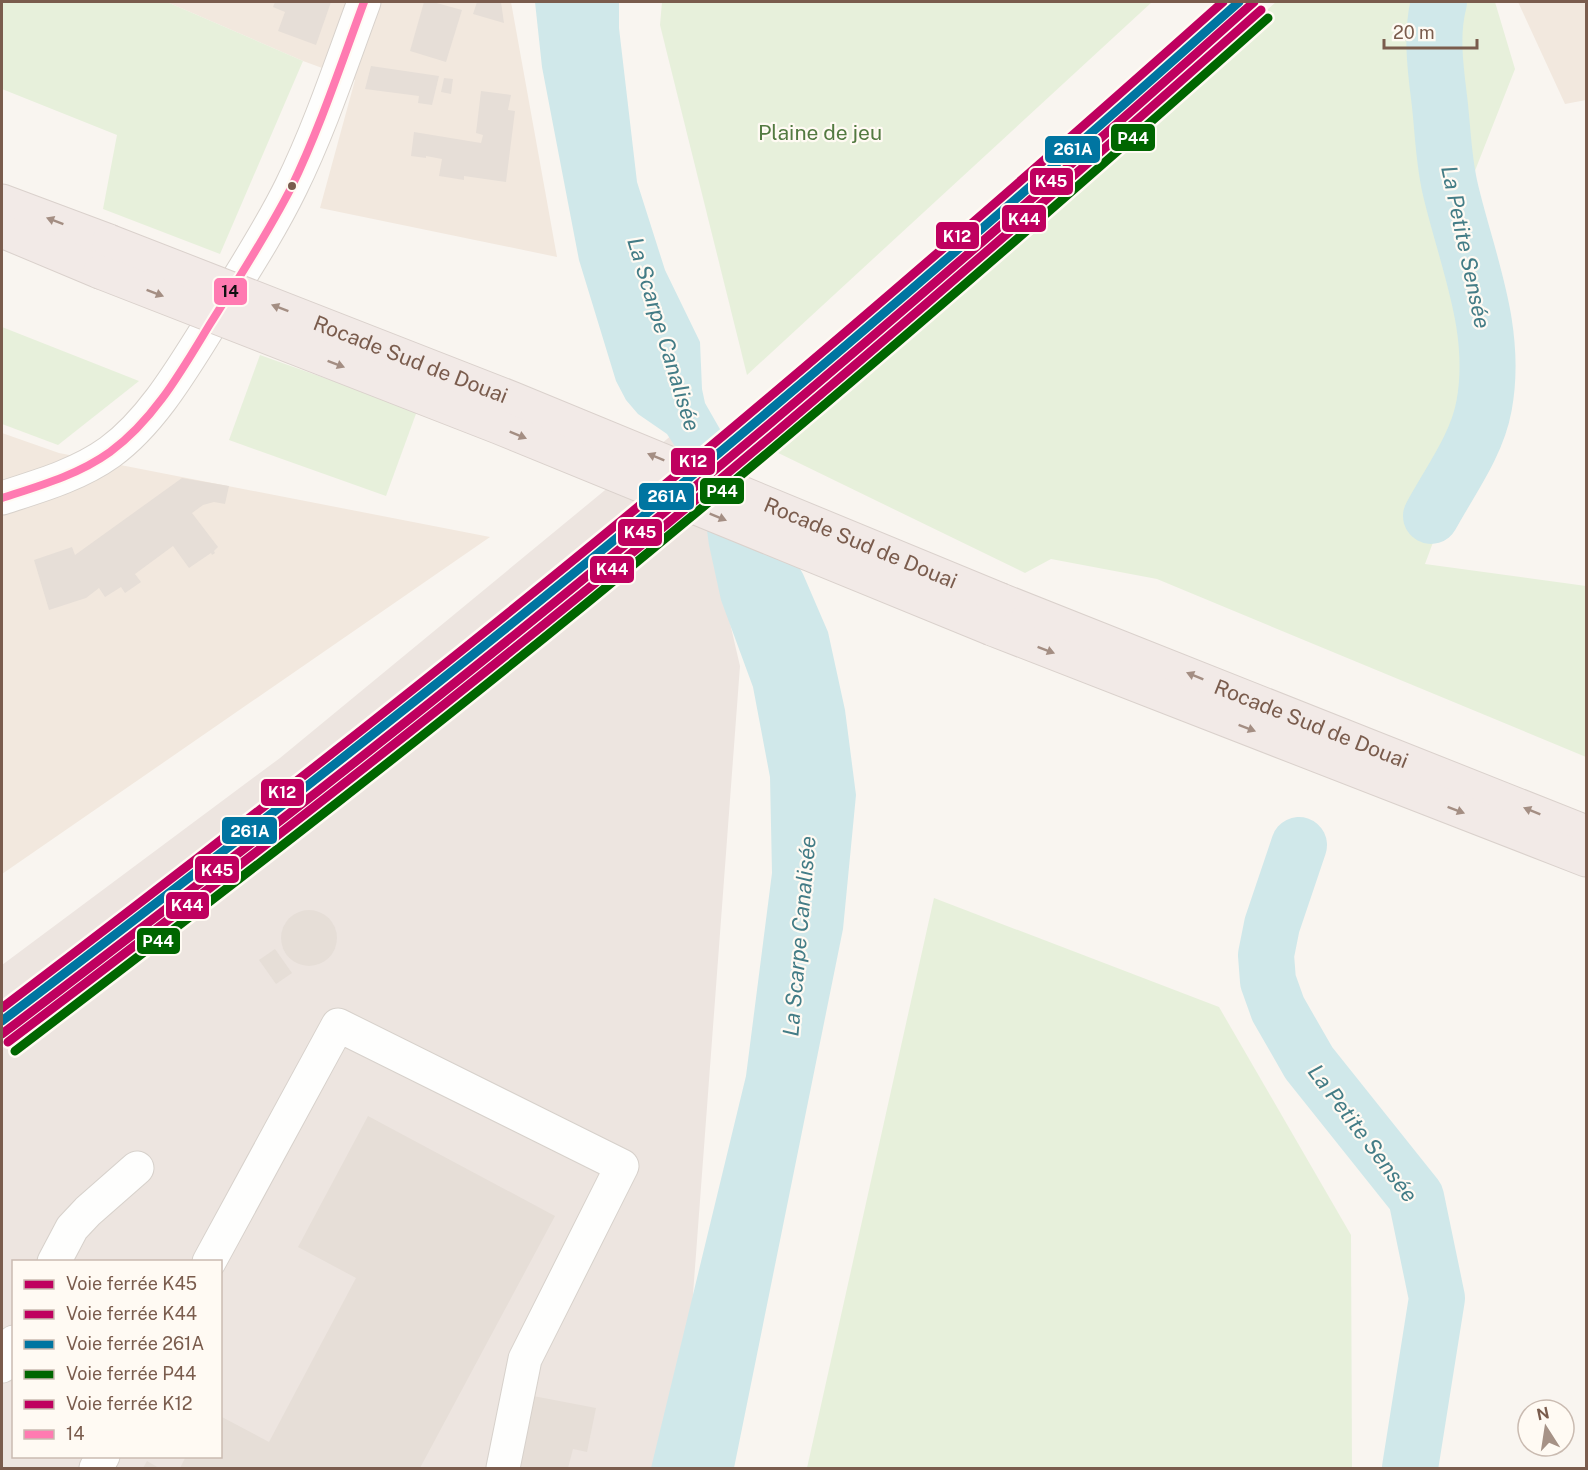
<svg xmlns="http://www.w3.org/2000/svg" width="1588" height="1470" font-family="'Public Sans',sans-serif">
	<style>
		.residential { fill: #f2e8de }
		.industrial { fill: #ede5e0; fill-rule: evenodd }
		.green { fill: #e7f0db }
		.water { fill: #d0e8ea }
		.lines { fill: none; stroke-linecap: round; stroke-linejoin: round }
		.river { stroke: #d0e8ea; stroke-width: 56 }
		.building { fill: #e6ded7 }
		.minor-casing { stroke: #d7d1cb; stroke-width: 35 }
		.highway-casing { stroke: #dad1cc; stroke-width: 35 }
		.minor { stroke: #fefefd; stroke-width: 33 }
		.highway { stroke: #f2eae7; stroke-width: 33 }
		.highway-bridge-casing { stroke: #dad1cc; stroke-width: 35; stroke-linecap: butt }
		.highway-bridge { stroke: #f2eae7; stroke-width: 33 }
		.bus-1-casing { stroke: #fffaf3; stroke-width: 12 }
		.bus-1 { stroke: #ff7ab1; stroke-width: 8 }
		.rail-1-casing { stroke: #fffaf3; stroke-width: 14 }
		.rail-2-casing { stroke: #fffaf3; stroke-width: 14 }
		.rail-3-casing { stroke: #fffaf3; stroke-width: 14 }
		.rail-4-casing { stroke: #fffaf3; stroke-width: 14 }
		.rail-5-casing { stroke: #fffaf3; stroke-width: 14 }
		.rail-1 { stroke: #bf005f; stroke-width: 9 }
		.rail-2 { stroke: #bf005f; stroke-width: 9 }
		.rail-3 { stroke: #0075a1; stroke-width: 9 }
		.rail-4 { stroke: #060; stroke-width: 9 }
		.rail-5 { stroke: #bf005f; stroke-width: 9 }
		.oneway { fill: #a48e83 }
		.bus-dot { fill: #7a5c4d; stroke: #fffaf3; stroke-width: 2 }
		.labels { text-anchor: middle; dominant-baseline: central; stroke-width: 4.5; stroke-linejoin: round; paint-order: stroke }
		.park-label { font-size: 21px; fill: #537a41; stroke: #fffaf3 }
		.street-label { font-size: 21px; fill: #7a5c4d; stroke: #fffaf3 }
		.water-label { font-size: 22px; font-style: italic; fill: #437c86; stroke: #fffaf3 }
		.line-badge { stroke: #fffaf3; stroke-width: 2 }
		.badge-label { font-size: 16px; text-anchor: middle; font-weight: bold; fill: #fff }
		.pale-badge-label { font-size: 16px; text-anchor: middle; font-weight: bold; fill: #111 }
	</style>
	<rect width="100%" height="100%" fill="#f9f5f0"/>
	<g class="residential">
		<path d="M167,2H511L557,257L320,208L355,80L303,61Z"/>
		<path d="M1518,2H1586V100L1565,104Z"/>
		<path d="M2,433L59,453L490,537L2,874Z"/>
	</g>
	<path class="industrial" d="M684,425L740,666L680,1468H2V965L280,758ZM14,1262H220V1456H14Z"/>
	<g class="green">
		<path d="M2,2H167L303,61L220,254L103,209L117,135L2,89Z"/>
		<path d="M662,2H1152L747,375L660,25Z"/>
		<path d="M1276,2H1495L1515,69L1467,191L1502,356L1425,564L1586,586V757L1157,579L1051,559L1025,573L766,447Z"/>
		<path d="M2,327L139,381L58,445L2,424Z"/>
		<path d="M260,355L417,411L386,496L229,440Z"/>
		<path d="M934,898L1219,1007L1351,1235L1352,1468H807Z"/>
	</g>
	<path class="water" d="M535,2H619V28L637,182L665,270L700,342L702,389L705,403L803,574L828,632L845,710L856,795L843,929L734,1468H651L746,1076L772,873L770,777L753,687L721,600L709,545L705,516L676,448L667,434L638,414L626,400L616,381L579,260L542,67Z"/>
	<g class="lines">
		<g class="river">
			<path d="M1431,516C1450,481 1477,445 1484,406C1498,331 1468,263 1451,192C1443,161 1443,128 1439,97C1435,66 1431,32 1439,2"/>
			<path d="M1299,845L1272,925L1266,955L1268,981L1278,1009L1309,1063L1416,1197L1437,1298L1410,1468"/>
		</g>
	</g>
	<g class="building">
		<path d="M275,2H331L316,45L278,31L285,12L273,7Z"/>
		<path d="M424,2H433L462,10L446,62L410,51Z"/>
		<path d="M477,2H501L504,23L473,14Z"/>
		<path d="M371,66L439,76L432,105L418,103L419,96L365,89Z"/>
		<path d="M444,78L453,79L451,94L441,92Z"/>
		<path d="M481,91L511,95L508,110L515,111L506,182L464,176V180L439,176L442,159L426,156V158L411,156L414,132L481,143L483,135L476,133Z"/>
		<path d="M182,478L229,486L225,504L214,502L203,505L192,513L218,547L214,551L215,553L212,555L211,553L189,568L173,546L135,574L141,582L125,593L121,587L105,597L99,588L86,598L49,610L34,560L72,547L75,555Z"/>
		<circle cx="309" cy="938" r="28"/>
		<path d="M275,949L292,973L276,984L259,960Z"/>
		<path d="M368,1116L555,1216L420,1468H180L186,1456H220V1416L269,1442L356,1278L298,1247Z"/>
		<path d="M528,1395L596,1408L587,1452L573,1449L568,1468H513Z"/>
		<path d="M147,1461L159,1468H143Z"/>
	</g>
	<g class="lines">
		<g class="minor-casing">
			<g id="minor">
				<path d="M2,498C39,486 78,475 110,452C151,422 181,371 208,328C236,282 267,236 291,187C320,128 341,64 364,2"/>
				<path d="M54,1262L72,1228L88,1211L137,1168"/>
				<path d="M209,1262L338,1025L622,1166L525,1359L503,1468"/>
				<path d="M2,1366L14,1342"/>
				<path d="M96,1468L103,1456"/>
			</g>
		</g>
		<g class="highway-casing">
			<g id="highway">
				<path d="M2,201L109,241"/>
				<path d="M2,231L100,272"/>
				<path id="s1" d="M1001,600L1586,832"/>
				<path d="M992,629L1586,860"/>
			</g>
		</g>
		<use href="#minor" class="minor"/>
		<use href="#highway" class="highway"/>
		<g class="highway-bridge-casing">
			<g id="highway-bridge">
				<path id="s2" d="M109,241L514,399L1001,600"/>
				<path d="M100,272L498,427L992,629"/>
			</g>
		</g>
		<use href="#highway-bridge" class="highway-bridge"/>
		<g class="bus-1-casing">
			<path id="bus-1" d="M2,498C39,486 78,475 110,452C154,420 182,370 210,324C238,279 267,235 291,188C320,128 341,64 364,2"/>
		</g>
		<use href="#bus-1" class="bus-1"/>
		<g class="rail-1-casing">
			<path id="rail-1" d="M2,1034C219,870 434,703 643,530C850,358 1053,182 1254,2"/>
		</g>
		<g class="rail-2-casing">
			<path id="rail-2" d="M8,1042C225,878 440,711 650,538C857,366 1060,189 1261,10"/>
		</g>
		<g class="rail-3-casing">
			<path id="rail-3" d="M2,1021C215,859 428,694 635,523C840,353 1041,179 1239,2"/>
		</g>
		<g class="rail-4-casing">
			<path id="rail-4" d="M15,1051C231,886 447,720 656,546C864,374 1067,197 1268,18"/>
		</g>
		<g class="rail-5-casing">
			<path id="rail-5" d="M2,1008C213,848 422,685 627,516C829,349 1027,177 1223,2"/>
		</g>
		<use href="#rail-1" class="rail-1"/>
		<use href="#rail-2" class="rail-2"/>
		<use href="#rail-3" class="rail-3"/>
		<use href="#rail-4" class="rail-4"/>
		<use href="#rail-5" class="rail-5"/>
	</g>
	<defs><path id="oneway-solid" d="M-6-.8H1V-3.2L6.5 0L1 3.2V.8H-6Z" transform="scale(1.5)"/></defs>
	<g class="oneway">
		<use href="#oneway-solid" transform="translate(55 221) rotate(-159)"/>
		<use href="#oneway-solid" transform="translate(155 293) rotate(21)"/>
		<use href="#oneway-solid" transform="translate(280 308) rotate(-159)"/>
		<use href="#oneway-solid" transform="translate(336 364) rotate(21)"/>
		<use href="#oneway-solid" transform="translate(518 435) rotate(22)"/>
		<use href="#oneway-solid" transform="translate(656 457) rotate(-158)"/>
		<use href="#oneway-solid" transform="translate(718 517) rotate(22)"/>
		<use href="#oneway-solid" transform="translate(1046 650) rotate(21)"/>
		<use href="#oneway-solid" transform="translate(1195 676) rotate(-158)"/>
		<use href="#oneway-solid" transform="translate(1247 728) rotate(21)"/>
		<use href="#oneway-solid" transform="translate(1456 810) rotate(21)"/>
		<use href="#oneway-solid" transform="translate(1532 811) rotate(-158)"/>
	</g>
	<circle class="bus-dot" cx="292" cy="186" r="5"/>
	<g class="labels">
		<g class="park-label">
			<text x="820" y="132">Plaine de jeu</text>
		</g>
		<g class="street-label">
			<text stroke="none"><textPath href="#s2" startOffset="324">Rocade Sud de Douai</textPath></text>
			<text stroke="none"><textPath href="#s2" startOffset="810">Rocade Sud de Douai</textPath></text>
			<text stroke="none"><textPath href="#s1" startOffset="334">Rocade Sud de Douai</textPath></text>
		</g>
		<g class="water-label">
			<text transform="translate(1466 247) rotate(78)">La Petite Sensée</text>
			<text transform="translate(664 334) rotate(73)">La Scarpe Canalisée</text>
			<text transform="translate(799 936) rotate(-85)">La Scarpe Canalisée</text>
			<text transform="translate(1363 1133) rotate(53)">La Petite Sensée</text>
		</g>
	</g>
	<g class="line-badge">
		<rect x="1110" y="123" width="46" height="29" rx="6" fill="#060"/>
		<rect x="1044" y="135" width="57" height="29" rx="6" fill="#0075a1"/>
		<rect x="1029" y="167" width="45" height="29" rx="6" fill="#bf005f"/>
		<rect x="1001" y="204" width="46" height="29" rx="6" fill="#bf005f"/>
		<rect x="935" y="221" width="45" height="29" rx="6" fill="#bf005f"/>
		<rect x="213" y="277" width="35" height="29" rx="6" fill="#ff7ab1"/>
		<rect x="670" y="447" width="46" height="29" rx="6" fill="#bf005f"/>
		<rect x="699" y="477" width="46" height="28" rx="6" fill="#060"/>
		<rect x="638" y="482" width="57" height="29" rx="6" fill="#0075a1"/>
		<rect x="617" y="518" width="46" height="29" rx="6" fill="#bf005f"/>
		<rect x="589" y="555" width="46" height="29" rx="6" fill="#bf005f"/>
		<rect x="260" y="778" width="45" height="29" rx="6" fill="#bf005f"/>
		<rect x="221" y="816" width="57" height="29" rx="6" fill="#0075a1"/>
		<rect x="194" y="855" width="46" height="29" rx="6" fill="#bf005f"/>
		<rect x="165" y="891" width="45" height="29" rx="6" fill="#bf005f"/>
		<rect x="136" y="927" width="45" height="28" rx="6" fill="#060"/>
	</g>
	<g class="badge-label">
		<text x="1133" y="144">P44</text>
		<text x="1073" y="155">261A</text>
		<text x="1051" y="187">K45</text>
		<text x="1024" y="225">K44</text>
		<text x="957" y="242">K12</text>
		<text x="693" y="467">K12</text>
		<text x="722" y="497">P44</text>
		<text x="667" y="502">261A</text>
		<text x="640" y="538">K45</text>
		<text x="612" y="575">K44</text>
		<text x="282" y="798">K12</text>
		<text x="250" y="837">261A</text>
		<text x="217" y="876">K45</text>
		<text x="187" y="911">K44</text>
		<text x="158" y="947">P44</text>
	</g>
	<g class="pale-badge-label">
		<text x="230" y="297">14</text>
	</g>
	<rect width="1588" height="1470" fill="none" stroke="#7a5c4d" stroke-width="6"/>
	<rect x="12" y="1260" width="210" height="198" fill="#fffaf3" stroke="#cabbb1" stroke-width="1.5"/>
	<rect x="24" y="1280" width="30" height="9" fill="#bf005f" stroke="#cabbb1" stroke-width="1.5"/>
	<text x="66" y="1290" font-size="18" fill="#7a5c4d">Voie ferrée K45</text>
	<rect x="24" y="1310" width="30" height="9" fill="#bf005f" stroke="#cabbb1" stroke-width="1.5"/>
	<text x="66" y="1320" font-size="18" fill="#7a5c4d">Voie ferrée K44</text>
	<rect x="24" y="1340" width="30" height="9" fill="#0075a1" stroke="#cabbb1" stroke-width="1.5"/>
	<text x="66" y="1350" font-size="18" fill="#7a5c4d">Voie ferrée 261A</text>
	<rect x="24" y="1370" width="30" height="9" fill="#006600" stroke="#cabbb1" stroke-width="1.5"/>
	<text x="66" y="1380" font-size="18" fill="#7a5c4d">Voie ferrée P44</text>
	<rect x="24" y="1400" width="30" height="9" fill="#bf005f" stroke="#cabbb1" stroke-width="1.5"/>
	<text x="66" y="1410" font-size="18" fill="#7a5c4d">Voie ferrée K12</text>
	<rect x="24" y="1430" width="30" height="9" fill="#ff7ab1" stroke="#cabbb1" stroke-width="1.5"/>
	<text x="66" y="1440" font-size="18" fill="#7a5c4d">14</text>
	<g transform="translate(1546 1428) rotate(348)"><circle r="28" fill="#fffaf3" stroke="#cabbb1" stroke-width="1.5"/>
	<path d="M0-4.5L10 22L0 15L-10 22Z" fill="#a69286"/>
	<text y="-9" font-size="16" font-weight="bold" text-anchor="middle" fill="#7a5c4d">N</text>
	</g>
	<path d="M1384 39v9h93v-9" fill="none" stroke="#7a5c4d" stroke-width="3"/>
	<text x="1393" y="39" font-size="18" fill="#7a5c4d" stroke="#fffaf3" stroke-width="4.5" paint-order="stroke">20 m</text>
</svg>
